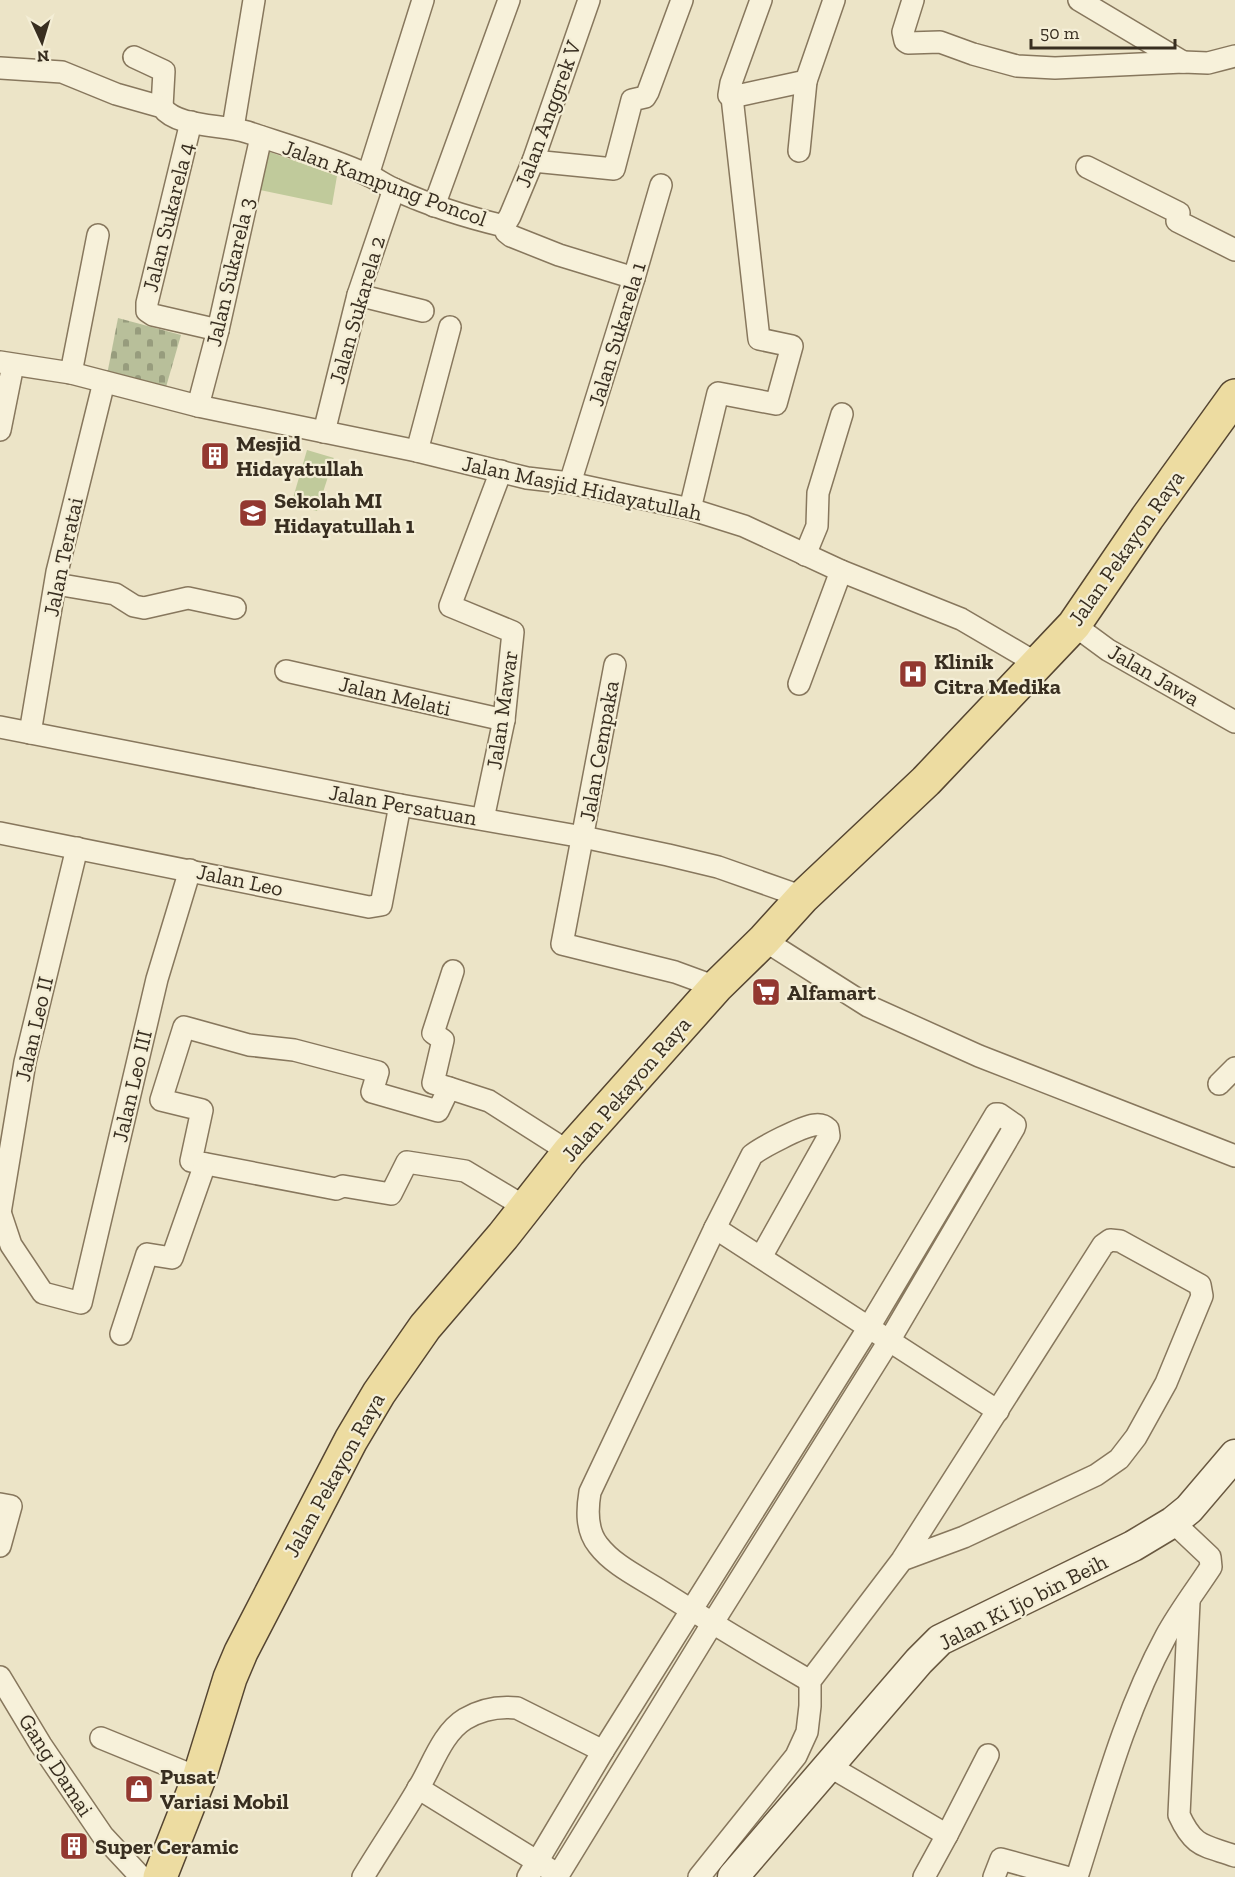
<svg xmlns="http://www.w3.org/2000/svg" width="1235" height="1877" font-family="'Zilla Slab',serif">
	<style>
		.grass { fill: #c0ca9b }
		.cemetery { fill: url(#cemetery-stones) }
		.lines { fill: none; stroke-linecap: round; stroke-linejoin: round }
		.street-casing { stroke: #87775d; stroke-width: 24 }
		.secondary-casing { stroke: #695840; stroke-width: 33 }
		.primary-casing { stroke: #554531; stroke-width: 36 }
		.street { stroke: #f7f1da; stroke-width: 21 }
		.secondary { stroke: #f7f1da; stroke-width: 30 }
		.primary { stroke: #eddca1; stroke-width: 33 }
		.labels { text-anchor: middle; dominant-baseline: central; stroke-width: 4.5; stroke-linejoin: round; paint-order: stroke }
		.street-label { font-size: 22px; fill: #382e20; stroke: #f4eed6 }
		.poi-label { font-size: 22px; font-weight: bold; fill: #382e20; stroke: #f4eed6; text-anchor: start }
	</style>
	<defs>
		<pattern id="cemetery-stones" width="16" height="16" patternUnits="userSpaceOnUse" patternTransform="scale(1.5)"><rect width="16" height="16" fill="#b8bf9a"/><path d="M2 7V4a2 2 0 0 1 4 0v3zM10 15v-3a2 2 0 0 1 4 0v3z" fill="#979c7d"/></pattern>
	</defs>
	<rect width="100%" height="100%" fill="#ece4c7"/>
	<g class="grass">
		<path d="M267,151L337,176L332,205L260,190Z"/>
		<path d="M307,450L334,458L317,511L291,505Z"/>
	</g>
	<path class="cemetery" d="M118,318L181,335L164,394L106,380Z"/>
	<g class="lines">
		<g class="street-casing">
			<g id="street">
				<path d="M761,0L731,83L729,95L732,97L806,81L834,0"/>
				<path d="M913,0L903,32L905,41L908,43L940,42L973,54L1017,66L1055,68L1183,62L1208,63L1235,56"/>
				<path d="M1079,0L1183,62"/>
				<path d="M134,57L164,71L162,107"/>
				<path d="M0,68L62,72L116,94L162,107C177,128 223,124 247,132C286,145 331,158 368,175C377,179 386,186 396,190C431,206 466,217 504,226L506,232L511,236L559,255L634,278"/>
				<path d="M191,122L147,303V311L153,315L218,330"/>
				<path d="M233,128L254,0"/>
				<path d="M799,151L806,81"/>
				<path d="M533,161L614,169L632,100L645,97L648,92L682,0"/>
				<path d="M1087,167L1179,213L1177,221L1235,250"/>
				<path d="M368,175L423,0"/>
				<path d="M434,206L509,0"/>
				<path d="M504,226L510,216L533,161L589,0"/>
				<path d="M358,295L423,311"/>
				<path d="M0,362L71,373L198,406L417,451L527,478L570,483L690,509L744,526L841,571L961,619L1036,663"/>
				<path d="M71,373L98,235"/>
				<path d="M198,406L218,330L261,137"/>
				<path d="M0,430L13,365"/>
				<path d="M324,432L358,295L394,189"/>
				<path d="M417,451L450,327"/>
				<path d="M570,483L634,278L661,185"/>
				<path d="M690,509L718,393L776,404L792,346L759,339L732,97"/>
				<path d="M805,555L817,526L818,493L842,414"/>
				<path d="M56,584L115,594L134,606L144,608L188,598L235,608"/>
				<path d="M1074,625L1108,650L1235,722"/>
				<path d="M615,665L562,944L675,972L716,987"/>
				<path d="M286,671L504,720"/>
				<path d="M799,684L841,571"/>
				<path d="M0,727L400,805L583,837L668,855L718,867L803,897"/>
				<path d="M30,733L57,572L104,382"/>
				<path d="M483,819L504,720L513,632L450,606L501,471"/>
				<path d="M0,833L369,907L381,905L400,805"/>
				<path d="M764,940L868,1006L979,1056L1235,1156"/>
				<path d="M1219,1084L1235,1068"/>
				<path d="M449,1088L433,1083L443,1040L433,1033L453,971"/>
				<path d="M525,1207L465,1171L407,1162L391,1194L343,1186L336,1189L191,1161L202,1110L161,1100L184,1027L249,1045L294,1050L378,1072L372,1092L438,1111L449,1088L489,1101L569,1152"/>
				<path d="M0,1212L11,1245L43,1293L81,1303L157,979L190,870"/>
				<path d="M0,1213L25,1062L77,848"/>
				<path d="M715,1228L998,1411"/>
				<path d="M761,1257L829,1136L828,1129C824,1125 820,1124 814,1125C801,1127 762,1147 752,1155L715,1228L590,1492C587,1510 586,1530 598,1545C613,1565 639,1577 661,1591C710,1622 760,1652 810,1681"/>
				<path d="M121,1334L147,1254L172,1258L205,1164"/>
				<path d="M0,1504L11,1506L0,1546"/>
				<path d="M1189,1602L1179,1815C1194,1848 1204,1845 1235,1856"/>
				<path d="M0,1677L41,1745L103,1836L141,1877"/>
				<path d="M101,1738L199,1778"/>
				<path d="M829,1766L947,1835L924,1877"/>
				<path d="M418,1788L549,1869"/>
				<path d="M947,1835L988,1755"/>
				<path d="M363,1877C381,1847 401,1818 419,1787C432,1766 442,1733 465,1719C480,1710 499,1706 517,1708L603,1751"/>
				<path d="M528,1877L603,1751L869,1327L996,1114H999L1015,1125L1014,1128L889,1341L712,1624L557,1877"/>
				<path d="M699,1877L796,1756L807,1732L810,1706V1681L902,1560L1103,1245L1110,1240L1120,1241L1200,1285L1202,1296L1166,1383L1136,1437L1119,1459L1096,1475L964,1537L902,1560"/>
				<path d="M994,1877L1001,1859L1066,1877"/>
				<path d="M1077,1877C1103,1795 1125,1712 1166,1636C1179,1612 1196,1590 1211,1567L1210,1557L1173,1522"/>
			</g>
		</g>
		<g class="secondary-casing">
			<path id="secondary" d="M733,1877L919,1661L940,1640L1133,1546L1173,1522L1189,1509L1235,1455"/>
		</g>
		<g class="primary-casing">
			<path id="primary" d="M160,1877L199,1778L230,1678L241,1652L351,1440L379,1393L425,1327L503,1236L569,1152L716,987L764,940L803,897L926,781L1074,625L1147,518L1235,396"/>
		</g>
		<use href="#street" class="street"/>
		<use href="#secondary" class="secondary"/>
		<use href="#primary" class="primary"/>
	</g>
	<defs>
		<g id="building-square" transform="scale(1.5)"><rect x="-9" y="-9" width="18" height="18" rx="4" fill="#933830" stroke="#f4eed6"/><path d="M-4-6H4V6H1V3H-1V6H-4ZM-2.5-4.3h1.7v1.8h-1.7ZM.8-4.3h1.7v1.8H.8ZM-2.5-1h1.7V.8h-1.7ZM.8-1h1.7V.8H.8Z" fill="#fff"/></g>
		<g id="school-square" transform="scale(1.5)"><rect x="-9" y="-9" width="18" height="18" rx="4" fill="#933830" stroke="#f4eed6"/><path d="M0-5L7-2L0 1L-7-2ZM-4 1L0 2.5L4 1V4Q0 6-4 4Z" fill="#fff"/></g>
		<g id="hospital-square" transform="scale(1.5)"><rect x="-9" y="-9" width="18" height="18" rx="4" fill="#933830" stroke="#f4eed6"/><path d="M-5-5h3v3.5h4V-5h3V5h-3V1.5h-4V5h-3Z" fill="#fff"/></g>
		<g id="supermarket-square" transform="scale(1.5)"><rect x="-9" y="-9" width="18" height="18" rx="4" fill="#933830" stroke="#f4eed6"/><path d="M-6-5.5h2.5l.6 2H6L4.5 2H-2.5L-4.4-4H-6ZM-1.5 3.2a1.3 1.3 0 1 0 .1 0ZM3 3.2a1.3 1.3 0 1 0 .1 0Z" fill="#fff"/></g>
		<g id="shop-square" transform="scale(1.5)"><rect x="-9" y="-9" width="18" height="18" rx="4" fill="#933830" stroke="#f4eed6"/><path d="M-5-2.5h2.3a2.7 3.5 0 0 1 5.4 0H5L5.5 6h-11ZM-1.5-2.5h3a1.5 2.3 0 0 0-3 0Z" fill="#fff"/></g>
	</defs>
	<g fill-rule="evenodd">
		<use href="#building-square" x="215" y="456"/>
		<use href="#school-square" x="253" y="513"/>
		<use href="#hospital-square" x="913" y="674"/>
		<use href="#supermarket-square" x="766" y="992"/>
		<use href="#shop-square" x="139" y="1789"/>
		<use href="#building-square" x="74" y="1846"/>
	</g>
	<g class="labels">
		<g class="street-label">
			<text transform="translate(548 114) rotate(-70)">Jalan Anggrek V</text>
			<text transform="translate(385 183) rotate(20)">Jalan Kampung Poncol</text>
			<text transform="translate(168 217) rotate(-76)">Jalan Sukarela 4</text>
			<text transform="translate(230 272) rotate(-77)">Jalan Sukarela 3</text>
			<text transform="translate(357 310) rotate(-74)">Jalan Sukarela 2</text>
			<text transform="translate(617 334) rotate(-73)">Jalan Sukarela 1</text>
			<text transform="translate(582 488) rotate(12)">Jalan Masjid Hidayatullah</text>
			<text transform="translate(1126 548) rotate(-55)">Jalan Pekayon Raya</text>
			<text transform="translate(63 557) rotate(-78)">Jalan Teratai</text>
			<text transform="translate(1154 675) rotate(30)">Jalan Jawa</text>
			<text transform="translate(395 696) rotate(13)">Jalan Melati</text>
			<text transform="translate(502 710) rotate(-82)">Jalan Mawar</text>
			<text transform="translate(599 751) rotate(-80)">Jalan Cempaka</text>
			<text transform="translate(403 805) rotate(10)">Jalan Persatuan</text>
			<text transform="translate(240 880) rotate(12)">Jalan Leo</text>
			<text transform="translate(34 1029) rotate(-77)">Jalan Leo II</text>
			<text transform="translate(132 1086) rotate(-77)">Jalan Leo III</text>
			<text transform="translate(626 1089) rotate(-49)">Jalan Pekayon Raya</text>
			<text transform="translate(334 1475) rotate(-61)">Jalan Pekayon Raya</text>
			<text transform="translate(1023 1602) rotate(-27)">Jalan Ki Ijo bin Beih</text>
			<text transform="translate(56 1765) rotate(57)">Gang Damai</text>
		</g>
		<g class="poi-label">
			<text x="236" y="443">Mesjid<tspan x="236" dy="25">Hidayatullah</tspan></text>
			<text x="274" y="500">Sekolah MI<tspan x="274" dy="25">Hidayatullah 1</tspan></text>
			<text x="934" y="661">Klinik<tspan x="934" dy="25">Citra Medika</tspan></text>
			<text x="787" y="992">Alfamart</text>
			<text x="160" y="1776">Pusat<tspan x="160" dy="25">Variasi Mobil</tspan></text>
			<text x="95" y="1846">Super Ceramic</text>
		</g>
	</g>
	<g transform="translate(42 42) rotate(176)" stroke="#f4eed6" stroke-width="4.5" paint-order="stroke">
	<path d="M0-4.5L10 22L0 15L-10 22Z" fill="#382e20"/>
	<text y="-9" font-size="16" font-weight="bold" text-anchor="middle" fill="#382e20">N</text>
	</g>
	<path d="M1031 39v9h144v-9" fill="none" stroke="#382e20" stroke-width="3"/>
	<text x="1040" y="39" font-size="18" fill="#382e20" stroke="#f4eed6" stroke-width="4.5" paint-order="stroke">50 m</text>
</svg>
